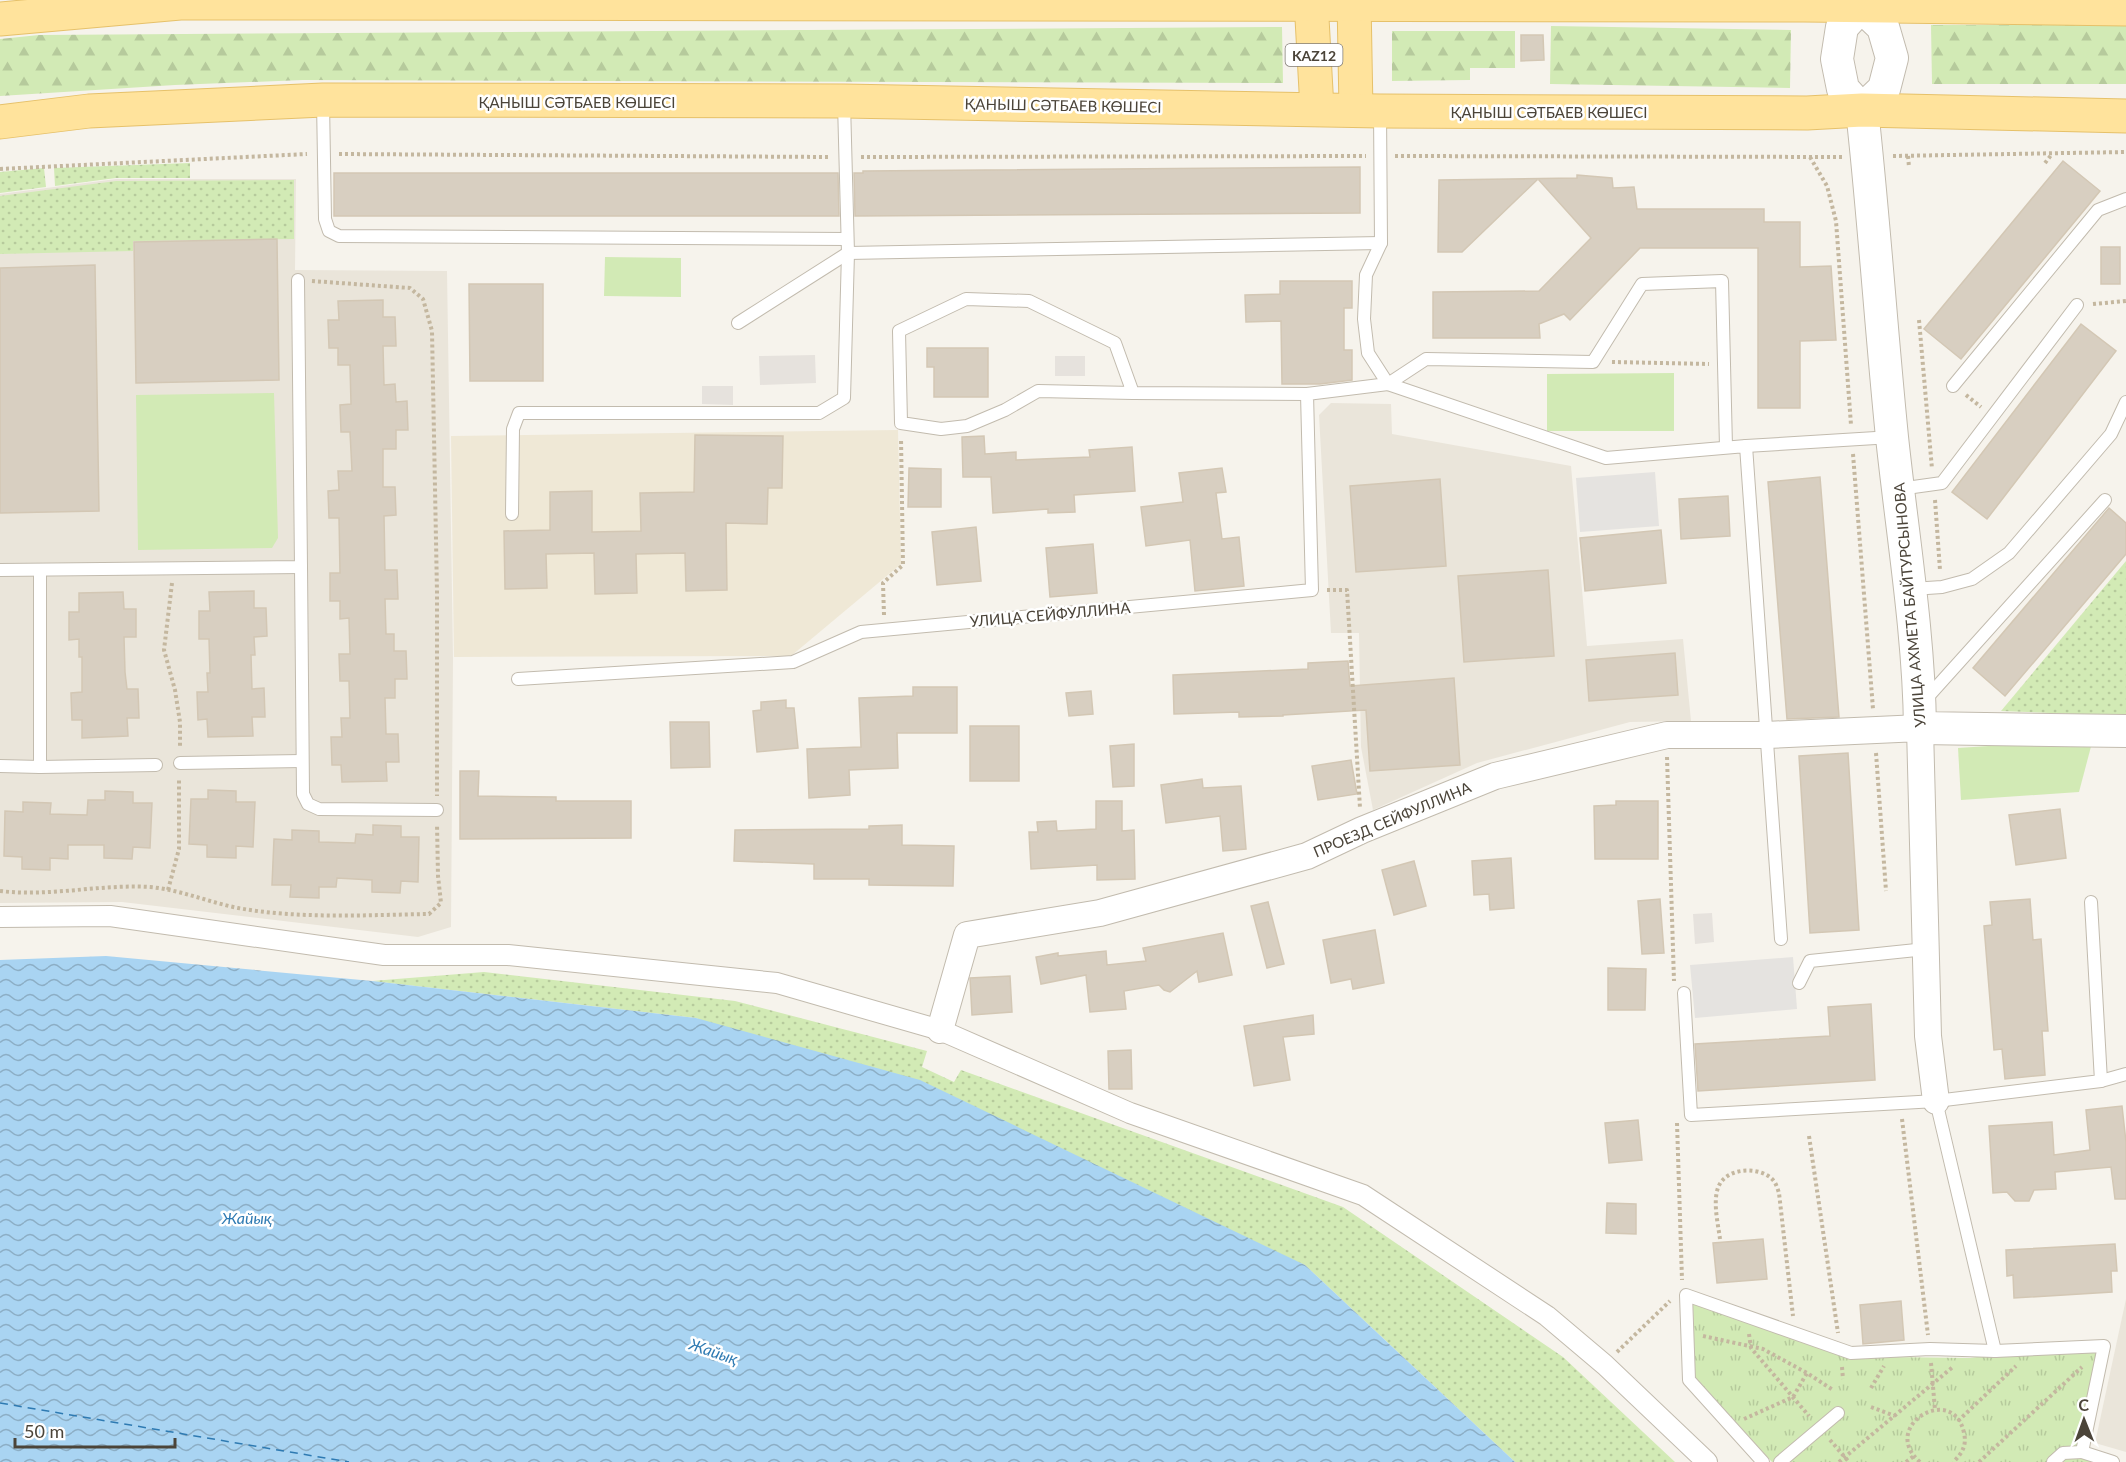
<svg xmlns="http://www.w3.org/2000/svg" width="2126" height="1462" font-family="Lato,sans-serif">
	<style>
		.residential { fill: #eae5da }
		.industrial { fill: #e6e2dd }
		.education { fill: #efe8d6 }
		.grass { fill: url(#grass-dots) }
		.forest { fill: url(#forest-firs) }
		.park { fill: url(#park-tufts) }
		.pitch { fill: #d2eab5 }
		.parking { fill: #e5e3e0 }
		.water { fill: url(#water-waves) }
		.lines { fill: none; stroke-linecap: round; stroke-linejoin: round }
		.ferry { stroke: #2e7ab2; stroke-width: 1.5; stroke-dasharray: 8 6; stroke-linecap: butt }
		.building { fill: #d8cfc1; stroke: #d3c7b4; stroke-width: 1.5 }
		.service-casing { stroke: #c2bbae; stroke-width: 14 }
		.pedestrian-casing { stroke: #c2bbae; stroke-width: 22 }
		.minor-casing { stroke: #c2bbae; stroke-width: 28 }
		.tertiary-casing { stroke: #c2bbae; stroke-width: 34 }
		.primary-casing { stroke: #e6c16a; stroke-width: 35 }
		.path { stroke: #c4b79f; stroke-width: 4; stroke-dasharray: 3 3; stroke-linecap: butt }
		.service { stroke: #fff; stroke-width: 12 }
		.pedestrian { stroke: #fff; stroke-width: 20 }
		.minor { stroke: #fff; stroke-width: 26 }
		.tertiary { stroke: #fff; stroke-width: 32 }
		.primary { stroke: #ffe39c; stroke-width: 33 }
		.labels { text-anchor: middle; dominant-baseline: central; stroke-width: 5; stroke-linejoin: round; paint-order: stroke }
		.shield { fill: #fff; stroke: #817c74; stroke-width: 1.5 }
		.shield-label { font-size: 14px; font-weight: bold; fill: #4b4439 }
		.street-label { font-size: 15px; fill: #4b4439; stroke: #fff }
		.water-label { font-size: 16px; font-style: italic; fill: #2e7ab2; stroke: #fff }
	</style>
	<defs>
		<pattern id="grass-dots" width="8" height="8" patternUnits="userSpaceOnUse" patternTransform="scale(1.5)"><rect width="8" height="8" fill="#d2eab5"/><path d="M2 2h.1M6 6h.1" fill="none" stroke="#b6ca9c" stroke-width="1.8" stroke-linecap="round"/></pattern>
		<pattern id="forest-firs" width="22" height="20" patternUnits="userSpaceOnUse" patternTransform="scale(1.5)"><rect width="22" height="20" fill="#d2eab5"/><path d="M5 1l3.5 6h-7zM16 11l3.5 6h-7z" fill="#b6ca9c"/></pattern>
		<pattern id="park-tufts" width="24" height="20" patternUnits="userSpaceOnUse" patternTransform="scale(1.5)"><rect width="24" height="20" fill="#d2eab5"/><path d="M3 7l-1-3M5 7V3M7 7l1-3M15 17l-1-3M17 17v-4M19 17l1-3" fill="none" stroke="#b6ca9c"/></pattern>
		<pattern id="water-waves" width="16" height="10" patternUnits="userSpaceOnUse" patternTransform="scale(1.5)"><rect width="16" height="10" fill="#a9d4f2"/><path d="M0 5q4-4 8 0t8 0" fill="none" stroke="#8caec5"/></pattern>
	</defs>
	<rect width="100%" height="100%" fill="#f6f3ec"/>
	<g class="residential">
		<path d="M116,179H296L295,270L447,271L453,659L451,927L418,937L122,902L0,903V194Z"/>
		<path d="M1331,403L1391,404L1392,434L1571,466L1587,646L1683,639L1691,721L1630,722L1477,763L1373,810L1361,747L1359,633H1331L1319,415Z"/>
		<path d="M2126,1299V1452L2095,1443Z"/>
	</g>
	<g class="industrial">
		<path d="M815,355L816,383L760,385L759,356Z"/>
		<rect x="1055" y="356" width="30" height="20"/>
		<path d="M702,386H733V405L702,404Z"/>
		<path d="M1712,913L1714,942L1695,944L1693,914Z"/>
	</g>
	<path class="education" d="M898,430L901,564L791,656L454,657L451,436Z"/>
	<g class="grass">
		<path d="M190,163V178H116L55,186L54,168Z"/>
		<path d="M44,168L46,187L0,193V172Z"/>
		<path d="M294,180V239L133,241V251L0,254V196L116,181Z"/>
		<path d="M2126,561V716L2001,711Z"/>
		<path d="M484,972L735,1001L927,1051L922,1067L954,1082L961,1070L1343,1207L1563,1357L1675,1462H1515L1305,1265L696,1018L372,981Z"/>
	</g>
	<g class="forest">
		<path d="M1931,25H2126V84H1932Z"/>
		<path d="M1551,26L1791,30L1790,88L1550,84Z"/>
		<path d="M1282,27L1283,83L303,80L175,85L0,96V39L39,35Z"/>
		<path d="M1392,31H1515V68H1470V80L1392,81Z"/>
	</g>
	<path class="park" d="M1693,1304L1851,1359L1888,1357L1970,1358L2034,1349L2096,1353L2075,1456L2093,1462H1772L1695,1377Z"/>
	<g class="pitch">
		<path d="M605,257L681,258V297L604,296Z"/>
		<path d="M1674,373V431H1547V374Z"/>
		<path d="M274,393L278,538L272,548L138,550L136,395Z"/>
		<path d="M2093,739L2079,792L1961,800L1958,748Z"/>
	</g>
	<g class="parking">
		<path d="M1655,472L1659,526L1580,532L1576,478Z"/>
		<path d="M1793,957L1797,1009L1695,1018L1690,965Z"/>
	</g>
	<path class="water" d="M106,956L372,981L696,1018L920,1080L1305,1265L1515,1462H0V960Z"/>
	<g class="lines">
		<path class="ferry" d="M0,1403L349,1462"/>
	</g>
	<g class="building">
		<path d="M1521,35H1543L1544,60L1521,61Z"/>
		<path d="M2063,161L2100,191L1961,359L1924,329Z"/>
		<path d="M1360,167V213L855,216L854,173H863V171Z"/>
		<path d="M334,173H838L839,216H334Z"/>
		<path d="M1577,175L1612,178L1613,188L1634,187L1637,209H1764V222H1800V267L1831,266L1836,340L1800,341V408H1758V248H1640L1570,320L1564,314L1539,324L1540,338H1433V292L1539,291L1591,238L1538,179L1462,252H1438L1439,180L1577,178Z"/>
		<path d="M277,239L279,380L136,383L134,242Z"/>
		<rect x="2101" y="247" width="19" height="37"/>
		<path d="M95,265L99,511L0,513V268Z"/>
		<path d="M1280,281H1352V308H1344V350H1352V380L1320,384H1282L1281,321L1246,322L1245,295L1280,294Z"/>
		<path d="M469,284H543V381H470Z"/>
		<path d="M383,300V317H395L396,346H383L384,385L395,384L396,402L407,401L408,430H396V449H383V487H395L396,515L384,516L385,570H397L398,599H385L386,634H394V651H406L407,679H395V698H385L386,734H398L399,762H386L387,781L342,782L341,765H332L331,737H342L341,718H350L349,681H340L339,654H350L349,618L340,619V601H330V573H340L339,518H329L328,491L339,490L338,471H352L350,432H341L340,405L351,404L350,365H338V348H329L328,320H339L338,301Z"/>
		<path d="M2081,324L2116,351L1987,519L1952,492Z"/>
		<path d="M927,348H988V397H934V367H927Z"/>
		<path d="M695,435L783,436L782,488H768L767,524L726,523L727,590L686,591L685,553L636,554L637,593L595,594L594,553L546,554L547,588L505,589L504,531L550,530V492L592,491V532L641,531L640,493L694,492Z"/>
		<path d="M984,436L985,454L1016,452V460L1090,457L1089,450L1132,447L1135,491L1074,495L1075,512L1048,513V509L993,513L991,477H963L962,437Z"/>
		<path d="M909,468L941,469V507H908Z"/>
		<path d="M1222,468L1226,492L1216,493L1222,539L1239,537L1244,586L1195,591L1190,540L1146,546L1141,507L1183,502L1179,473Z"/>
		<path d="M1820,477L1839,717L1787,719L1768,482Z"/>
		<path d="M1440,479L1446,566L1356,572L1350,486Z"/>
		<path d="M1728,496L1730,536L1681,539L1679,499Z"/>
		<path d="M2109,508L2126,523V554L2005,696L1973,668Z"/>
		<path d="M976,527L981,581L937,585L932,532Z"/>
		<path d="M1661,530L1666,583L1585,591L1580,538Z"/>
		<path d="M1093,544L1097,593L1050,597L1046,548Z"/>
		<path d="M1548,570L1554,656L1464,662L1458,576Z"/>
		<path d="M254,591V608H266L267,636L254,637L255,655H251L252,689L264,688L265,717H252L253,736L208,737L207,719L198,720L197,692H208L207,673H210L209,639H199V611H210L209,592Z"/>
		<path d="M123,592L124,609H136V637H124L125,672L127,689H138L139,718H127L128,736L82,738V720H72L71,693L82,692V657H79V639L69,640V612H79V593Z"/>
		<path d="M1675,653L1678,695L1589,701L1586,660Z"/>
		<path d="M1348,661L1350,686L1454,678L1460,765L1370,771L1366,710L1283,715V716L1239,717V712L1174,714L1173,675L1308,669V663Z"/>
		<path d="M913,687H957V733H897L898,768L849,770L850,795L809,798L807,749L861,747L859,698L913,696Z"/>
		<path d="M1091,691L1093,714L1069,716L1066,693Z"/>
		<path d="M786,700V708H794L798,748L757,752L753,711L761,710V702Z"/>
		<path d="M670,722H709L710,767L671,768Z"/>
		<rect x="970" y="726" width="49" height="55"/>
		<path d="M1134,744V786L1113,787L1110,746Z"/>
		<path d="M1848,753L1859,930L1810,933L1799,756Z"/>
		<path d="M1351,760L1357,794L1318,800L1312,766Z"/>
		<path d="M460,771H479L478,796L556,797V801H631V838L460,839Z"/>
		<path d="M1202,779L1203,788L1241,786L1246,849L1223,851L1220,816L1166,823L1161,785Z"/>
		<path d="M208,790L236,791V802H255L253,847L236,846V858L207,857V845L189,844L191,799H208Z"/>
		<path d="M105,791L133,792V803H152L150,848L133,847L132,859L104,858V845H68V859L50,858V870L22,869V857L4,856L5,811L23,812V802L51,803L50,814L87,815L88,800H105Z"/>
		<path d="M1096,801H1122V831L1134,830L1135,879L1097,880V865L1031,869L1029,832H1038L1037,822L1056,821L1057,831L1096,829Z"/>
		<path d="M1616,801H1658V859H1595L1594,806L1616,805Z"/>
		<path d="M2060,809L2066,858L2016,865L2009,815Z"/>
		<path d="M373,825L401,826V837H419L418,882L401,881L400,893L372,892V880L337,878L336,887H319V898L290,897L291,885H272L274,839L292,840V830L319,831V842L355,843L356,834L373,835Z"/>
		<path d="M902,825V845L954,846L953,886L869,885V879H814V864L734,861L735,830L869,829V826Z"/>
		<path d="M1511,858L1514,908L1490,910L1489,894L1474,895L1472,861Z"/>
		<path d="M1414,861L1426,906L1394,915L1382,870Z"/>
		<path d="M1660,899L1664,953L1642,954L1638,901Z"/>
		<path d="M2030,899L2033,940L2041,939L2048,1031H2042L2045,1075L2005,1079L2002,1049L1994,1050L1984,926L1992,925L1990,902Z"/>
		<path d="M1268,902L1284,964L1267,968L1251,906Z"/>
		<path d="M1375,930L1384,983L1353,989L1351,979L1331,983L1323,940Z"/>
		<path d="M1223,933L1232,975L1199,982L1197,971L1170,992L1164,990L1159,985L1124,991L1126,1009L1090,1012L1086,975L1041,984L1036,957L1058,953V956L1106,951L1107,965L1146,961L1143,948Z"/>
		<path d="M1608,968L1646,969L1645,1010H1608Z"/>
		<path d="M1010,976L1012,1012L972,1015L970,978Z"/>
		<path d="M1871,1004L1875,1080L1698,1091L1695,1044L1830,1036L1828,1007Z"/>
		<path d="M1313,1015L1314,1034L1283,1037L1290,1080L1254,1086L1244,1026Z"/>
		<path d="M1131,1050L1132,1089H1109L1108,1051Z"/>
		<path d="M2122,1106L2126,1142V1199H2115L2111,1167L2055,1172L2056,1189L2034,1190L2029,1201H2015L2007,1192L1993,1193L1989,1126L2052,1122L2054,1155L2090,1150L2086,1110Z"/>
		<path d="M1638,1120L1642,1160L1609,1163L1605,1123Z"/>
		<path d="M1607,1203L1636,1204V1234L1606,1233Z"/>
		<path d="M1763,1239L1767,1279L1717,1283L1713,1243Z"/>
		<path d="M2115,1244L2117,1271H2111L2112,1292L2014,1298L2013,1275L2007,1276L2006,1250Z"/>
		<path d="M1901,1301L1904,1340L1863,1344L1860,1305Z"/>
	</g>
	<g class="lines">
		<g class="service-casing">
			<g id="service">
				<path d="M323,102L325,219L329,231L339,236L847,239"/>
				<path d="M1380,111L1381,243L1366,275L1364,319L1368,353L1388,384L1606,458L1746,446L1781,939"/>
				<path d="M738,323L848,253L1381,243"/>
				<path d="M1953,386L2098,210L2126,199"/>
				<path d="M1133,393L1038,391L1005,410L967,426L941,429L901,423L899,331L966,299L1029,301L1115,343L1133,393L1307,394"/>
				<path d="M1746,446L1892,437"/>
				<path d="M1899,489L1942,483L2077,305"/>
				<path d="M512,514L513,429L519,413H819L844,398L848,253L844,103"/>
				<path d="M301,567L303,794L308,804L319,809L437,810"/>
				<path d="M0,570L301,567L298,280"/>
				<path d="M40,570V767L156,765"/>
				<path d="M1912,589L1942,587L1972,579L2009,553L2111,434L2126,402"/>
				<path d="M518,679L793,662L861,632L1312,590L1307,394L1388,384L1426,359L1593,362L1642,284L1722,281L1726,447"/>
				<path d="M1925,700L2105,500"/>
				<path d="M180,763L302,761"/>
				<path d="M0,766L40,767"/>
				<path d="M1799,983L1810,961L1926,949"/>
				<path d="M1684,993L1691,1115L1936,1101L2101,1081L2091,902"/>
				<path d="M2101,1081L2126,1074"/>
				<path d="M1936,1101L1995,1351"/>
				<path d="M1763,1462L1689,1380L1686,1295L1851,1353L1930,1349L1995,1351L2104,1346L2082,1452L2113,1462"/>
				<path d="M1780,1462L1838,1413"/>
				<path d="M2053,1462L2063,1453L2082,1452"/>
			</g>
		</g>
		<g class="pedestrian-casing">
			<path id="pedestrian" d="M0,917L110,916L384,955H508L777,983L940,1030L1130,1113L1363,1195L1547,1316L1605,1365L1707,1462"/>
		</g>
		<g class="minor-casing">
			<path id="minor" d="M940,1030L967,935L1100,913L1307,856L1362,830L1495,776L1667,735H1766L1920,728L1928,1036L1936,1101"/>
		</g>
		<g class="tertiary-casing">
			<g id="tertiary">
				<path d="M1861,6L1883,27L1892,58L1884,89L1862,110L1843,89L1837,59L1842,27Z"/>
				<path d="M1862,110C1874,219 1881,328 1892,437C1902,532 1919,633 1920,728L2126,731"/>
			</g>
		</g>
		<g class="primary-casing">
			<g id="primary">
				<path d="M1311,0L1317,109"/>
				<path d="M1354,0L1356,110"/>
				<path d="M0,19L180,3H212L1804,5L2126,9"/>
				<path d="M0,122L89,111L323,100L844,101L1380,111L1807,113L1862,110L2126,116"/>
			</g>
		</g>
		<g class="path">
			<path d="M339,154L829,157"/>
			<path d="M1395,156L1843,157"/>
			<path d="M1893,156L2126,152"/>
			<path d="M1908,156L1909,167"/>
			<path d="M861,157L1366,156"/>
			<path d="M1810,157L1827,186L1836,221L1851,425"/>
			<path d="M2045,163L2052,154"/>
			<path d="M0,169L307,154"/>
			<path d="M312,281L410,288L423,299L432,331L437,592V796"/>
			<path d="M2093,304L2126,301"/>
			<path d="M1919,320L1932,469"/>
			<path d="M1612,362L1709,364"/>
			<path d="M1966,395L1981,407"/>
			<path d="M1853,454L1873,709"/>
			<path d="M1935,500L1940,570"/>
			<path d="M172,583L164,650L175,690L180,722V747"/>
			<path d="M1327,590H1347L1360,808"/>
			<path d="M884,615L883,583L903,565L901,438"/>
			<path d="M1876,753L1886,891"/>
			<path d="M1667,757L1674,981"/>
			<path d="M168,890L179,849V779"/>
			<path d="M0,891C50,897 100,884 150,887C181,890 208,902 238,908C297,919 369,915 429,914L441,903L438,876L437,824"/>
			<path d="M1902,1119L1928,1335"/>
			<path d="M1677,1123L1682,1280"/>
			<path d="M1809,1136L1838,1333"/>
			<path d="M1720,1239C1718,1223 1711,1196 1721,1182C1732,1167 1761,1167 1773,1180C1776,1183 1778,1190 1779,1193L1793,1316"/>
			<path d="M1749,1334L1751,1348L1809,1416"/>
			<path d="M1703,1336L1763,1349L1807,1373L1833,1390"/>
			<path d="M1617,1352L1670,1301"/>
			<path d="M1931,1363L1935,1410"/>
			<path d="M1842,1367L1843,1379"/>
			<path d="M1871,1388L1884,1366"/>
			<path d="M1871,1407L1895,1416"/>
			<path d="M1744,1419L1793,1397L1807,1373"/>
			<path d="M1958,1421L2016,1366"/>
			<path d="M1830,1440L1849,1462"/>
			<path d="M1839,1462L1954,1366"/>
			<path d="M1906,1462L1914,1456"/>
			<path d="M1920,1462C1878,1426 1954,1382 1964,1433C1967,1445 1962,1454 1953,1462"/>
			<path d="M1979,1462L2082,1367"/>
		</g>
		<use href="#service" class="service"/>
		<use href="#pedestrian" class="pedestrian"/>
		<use href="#minor" class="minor"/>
		<use href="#tertiary" class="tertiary"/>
		<use href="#primary" class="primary"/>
	</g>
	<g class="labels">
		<rect class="shield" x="1285.5" y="44" width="57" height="22" rx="4.5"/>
		<g class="shield-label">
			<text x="1314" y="55">KAZ12</text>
		</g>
		<g class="street-label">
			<text x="577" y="102">ҚАНЫШ СӘТБАЕВ КӨШЕСІ</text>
			<text transform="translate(1063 105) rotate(1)">ҚАНЫШ СӘТБАЕВ КӨШЕСІ</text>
			<text x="1549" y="112">ҚАНЫШ СӘТБАЕВ КӨШЕСІ</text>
			<text transform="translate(1909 605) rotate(-95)">УЛИЦА АХМЕТА БАЙТУРСЫНОВА</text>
			<text transform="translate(1050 614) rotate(-5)">УЛИЦА СЕЙФУЛЛИНА</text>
			<text transform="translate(1392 819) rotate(-23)">ПРОЕЗД СЕЙФУЛЛИНА</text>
		</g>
		<g class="water-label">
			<text x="247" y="1217">Жайық</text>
			<text transform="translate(714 1351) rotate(19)">Жайық</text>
		</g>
	</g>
	<g transform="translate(2084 1420) rotate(359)" stroke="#ffffff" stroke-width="4.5" paint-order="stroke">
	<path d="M0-4.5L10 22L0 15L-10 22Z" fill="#4b4439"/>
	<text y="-9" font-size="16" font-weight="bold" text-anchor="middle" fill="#4b4439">С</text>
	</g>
	<path d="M15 1438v9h160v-9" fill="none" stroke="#4b4439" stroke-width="3"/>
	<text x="24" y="1438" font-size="18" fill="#4b4439" stroke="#ffffff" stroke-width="4.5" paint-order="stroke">50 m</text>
</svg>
